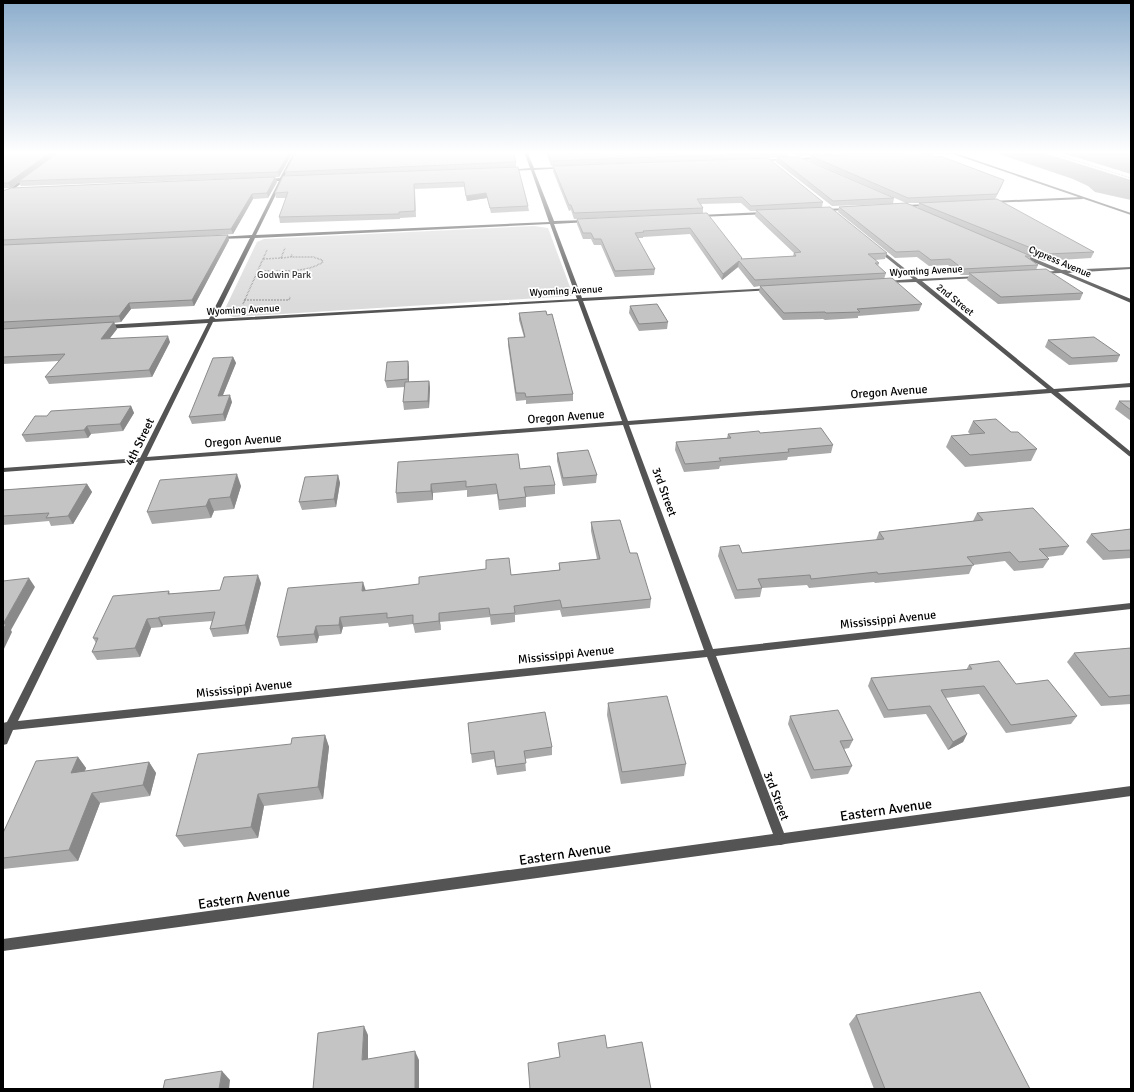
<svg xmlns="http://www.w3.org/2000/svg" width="1134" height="1092" font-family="Signika,sans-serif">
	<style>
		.green { fill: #dbdbdb }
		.water { fill: #a2a2a2 }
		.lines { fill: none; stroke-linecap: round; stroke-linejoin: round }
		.path-far1 { stroke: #767676; stroke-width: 1; stroke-dasharray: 0.5 1; stroke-linecap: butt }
		.path { stroke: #767676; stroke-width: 1.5; stroke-dasharray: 0.5 1; stroke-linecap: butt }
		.minor { fill: #545454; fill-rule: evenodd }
		.tertiary { fill: #545454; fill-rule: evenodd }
		.wall { fill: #a9a9a9; fill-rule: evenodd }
		.shaded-wall { fill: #898989 }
		.building { fill: #c4c4c4; stroke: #898989 }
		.labels { text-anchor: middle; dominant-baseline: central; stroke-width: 3.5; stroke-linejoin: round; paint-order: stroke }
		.far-street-label { font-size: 10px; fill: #000; stroke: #fff }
		.far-park-label { font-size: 10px; fill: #323232; stroke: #fff }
		.street-label { font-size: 12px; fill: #000; stroke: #fff }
		.near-street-label { font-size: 14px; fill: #000; stroke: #fff }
	</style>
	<rect width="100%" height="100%" fill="#fff"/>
	<path class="green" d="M534,226L548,228L573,295L571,296L233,317L223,313L257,242L264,239Z"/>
	<g class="water">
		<path d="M993,152H1041L1131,180V200L1095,192L1088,186L1073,179Z"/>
		<path d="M1059,152H1131V174Z"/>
	</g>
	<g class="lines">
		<path class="path-far1" d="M1048,152L1131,178"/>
		<g class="path">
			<path d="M281,258L291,257L292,254"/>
			<path d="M263,259L281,258L285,248"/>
			<path d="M258,271C278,270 305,274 323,262L322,260L313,257H291"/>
			<path d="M244,300H289L290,297"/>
			<path d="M243,304L267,250"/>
		</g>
		<g class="minor">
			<path d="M294,152H297L284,178L293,179L283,180L256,235L549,222L531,170L509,171L507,170L530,168L524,152H527L534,168L563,167L565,168L534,170L554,221L588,220L590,221L588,222L554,224L582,298L773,288V290H771L583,301L628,421L1047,389L916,282L884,283V282L886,281L913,279L877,250V249L879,248L918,279L980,276V278H978L922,281L1054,389L1131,383V387L1058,392L1131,452V457L1129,456L1051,393L629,425L713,649L1131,603V609L716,656L784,833L1131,786V796L785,844L781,845H779L3,951V939L773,834L707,657L13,730L7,744L3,745V723L7,722L138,462L3,472V468L140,458L208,323L105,329L102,327L105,325L209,319L250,238L218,239L216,238L218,237L252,235L279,181H265L263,180L280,178ZM550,224L577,299L215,319L255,238ZM578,301L622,421L147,457L213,322ZM623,425L704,650L18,721L145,461Z"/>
			<path d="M952,152L953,154H914L916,153Z"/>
			<path d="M821,157L822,159L761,161L759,160Z"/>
			<path d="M27,176L30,177L3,197V194Z"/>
			<path d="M1082,197L1083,199L991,203L989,202L991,201Z"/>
			<path d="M931,204L930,206L903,207L901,206L903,205Z"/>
			<path d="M851,208L850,210L823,211L821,210L823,209Z"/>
			<path d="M766,212L767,214L699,217L697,216L699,215Z"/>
			<path d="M1019,254H1023L1062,270L1131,267V269L1068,273L1131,299V303L1061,273L1040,274V272H1042L1055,271L1019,256Z"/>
		</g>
		<path class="tertiary" d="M947,152H952L1131,213V215Z"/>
	</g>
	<g class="wall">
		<path d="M3,152H293L279,177L21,186L19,182L11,188H3Z"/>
		<path d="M296,152H524V153H514L516,162V167H518L528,206L529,211L491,213L487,198L467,201L464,187L415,189L416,217L400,218V219L280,223L279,217L286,198H276L275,193L286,176L285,172Z"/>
		<path d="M546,152H909L799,156L789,153L788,157L551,166Z"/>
		<path d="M811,156L936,157L1004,180L1002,185L995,199L1094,252L1091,258L1044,261L1031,256L1030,259L1038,265L1036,270L1083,293L1080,300L998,304L967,280L969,275H961L948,265L929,266L917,257L895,258L838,212L839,207L906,203L810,161ZM907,203H919L918,208Z"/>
		<path d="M777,157L894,198L893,204L832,206L776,162Z"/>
		<path d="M553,166L823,202L822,207L887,253L885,259L875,260L879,263L878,266L886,273L884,279L922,304L919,311L858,316V318L825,320L823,319L783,320L759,292L760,286L754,287L738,267L722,280L690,234L643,237V238H638L655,269L654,275L615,277L601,245H594L591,239H583L577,224V219L702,213L574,219L571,210L569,211L553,171ZM741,203L750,211H756L755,216L794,253L793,256L742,259L703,213V208L701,204Z"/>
		<path d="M275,177L277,182L268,198L253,199L233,234L191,237L229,240L194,306L131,309L121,322L114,323L117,329L109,339L170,342L152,377L49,384L45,377L59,361L3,364V191Z"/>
		<path d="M630,306L668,322L667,329L639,331L629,313Z"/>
		<path d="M519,313L547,315L573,394V401L526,404V400L516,401L508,345V338L524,337L519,320Z"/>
		<path d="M1048,340L1120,355L1117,362L1069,365L1045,347Z"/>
		<path d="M233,357L236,363L223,395L232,402L225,421L192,424L189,417Z"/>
		<path d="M408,361L409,368V382L429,381L430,388L429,408L404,410L403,402L405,387L387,388L385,381Z"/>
		<path d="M1119,401H1131V421L1115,409Z"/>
		<path d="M131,406L134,413L123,431L91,434L88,438L26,442L22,435L47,416Z"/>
		<path d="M973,421L1011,432L1037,449L1031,461L965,467L946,447L951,436L970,434L968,432Z"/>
		<path d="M760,433L833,445L831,453L788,457L787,460L720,466L719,469L684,472L675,450L676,442L727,438L728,434Z"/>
		<path d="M557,453L597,475L596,483L563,486L557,461Z"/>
		<path d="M398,462L520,469L555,485V494L526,497V507L499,510L497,494L467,497V490L433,493V500L397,503L396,493Z"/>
		<path d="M338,475L340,483L336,507L302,510L299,502Z"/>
		<path d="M87,484L92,492L73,524L51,526L49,521L3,525V490Z"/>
		<path d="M241,486L234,509L214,511L211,518L152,524L147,512Z"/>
		<path d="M977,513L1069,546L1063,555L1047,557L1049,559L1043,568L1014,571L1005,561L973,565L969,574L875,583L874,582L809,588L807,585L762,588L760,597L735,599L718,556L720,547L742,553L876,540L879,532L973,521Z"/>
		<path d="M591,522L630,553L651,599L650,608L562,617L560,610L515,615V622L491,625L490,617L440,622L441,630L415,633L413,624L389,627L388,623L343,627L341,634L319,636L317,643L280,646L277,637L365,590L559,570V563L597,559L591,531Z"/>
		<path d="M1131,529V558L1103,560L1086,542L1091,534Z"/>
		<path d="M261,583L248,634L213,637L210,629L212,621L163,625L162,627L151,628L140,657L97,660L92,652L96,643L93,638L169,591L170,594L220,590Z"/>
		<path d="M1131,648V704L1101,706L1067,662L1074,653Z"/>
		<path d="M969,665L1016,684L1077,716L1071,724L1006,733L979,694L945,698L967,734L963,742L948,750L926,714L884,718L868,686L871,678L966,670Z"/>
		<path d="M608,703L686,764L684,776L621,784L607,715Z"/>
		<path d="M790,716L853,740L849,748L844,749L852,766L848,774L811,779L788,724Z"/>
		<path d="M468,723L552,747V755L525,759L526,771L497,775L494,759L472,763Z"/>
		<path d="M325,735L329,747L323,799L264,806L258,838L184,847L176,836L291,744Z"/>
		<path d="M78,757L86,768L85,771L149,762L156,773L150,796L100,803L78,861L3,869V833Z"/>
		<path d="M856,1015L1030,1089H874L849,1024Z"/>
	</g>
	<g class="shaded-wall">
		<path d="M51,152H59L11,188L8,183Z"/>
		<path d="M290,152H293L279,177L278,172Z"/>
		<path d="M275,177L277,182L268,198L267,193Z"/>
		<path d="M1004,180L1002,185L995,199L997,194Z"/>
		<path d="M486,193L487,198L467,201L466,196Z"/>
		<path d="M252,194L253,199L233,234L231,229Z"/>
		<path d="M228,235L229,240L194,306L192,300Z"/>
		<path d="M739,261L738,267L722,280L723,274Z"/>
		<path d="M129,303L131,309L121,322L119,316Z"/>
		<path d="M114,322L117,329L104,346L101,339Z"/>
		<path d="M168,336L170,342L152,377L149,370Z"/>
		<path d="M233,357L236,363L220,402L218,396Z"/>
		<path d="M408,361L409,368V387L408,379Z"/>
		<path d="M429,381L430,388L429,408L428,401Z"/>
		<path d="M230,395L232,402L225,421L223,414Z"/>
		<path d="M131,406L134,413L123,431L120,424Z"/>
		<path d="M87,426L91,434L88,438L84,430Z"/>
		<path d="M237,474L241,486L234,509L230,497Z"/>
		<path d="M338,475L340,483L336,507L334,499Z"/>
		<path d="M87,484L92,492L73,524L68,516Z"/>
		<path d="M431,484L433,493V500L431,491Z"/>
		<path d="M209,499L214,511L211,518L206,506Z"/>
		<path d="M258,575L261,583L248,634L245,625Z"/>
		<path d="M29,578L35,587L11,630L12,632L3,651V624Z"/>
		<path d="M363,582L366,591H362Z"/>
		<path d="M439,613L440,622L441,630L439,621Z"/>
		<path d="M159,617L163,625L162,627L158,618Z"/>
		<path d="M340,617L343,627L341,634L339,625Z"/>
		<path d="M147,619L151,628L140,657L135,648Z"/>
		<path d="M316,626L319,636L317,643L314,634Z"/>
		<path d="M967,734L963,742L948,750L953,742Z"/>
		<path d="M325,735L329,747L323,799L318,787Z"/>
		<path d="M78,757L86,768L79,784L71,773Z"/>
		<path d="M149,762L156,773L150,796L143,785Z"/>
		<path d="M92,793L100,803L78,861L69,850Z"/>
		<path d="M258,794L264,806L258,838L251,827Z"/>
		<path d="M364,1026L368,1035V1069L362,1060Z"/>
		<path d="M415,1051L419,1060V1089H415Z"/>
		<path d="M222,1071L230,1080L229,1089H219Z"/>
	</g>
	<g class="building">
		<path d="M3,152H51L8,183H3Z"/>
		<path d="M59,152H290L278,172L19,181Z"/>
		<path d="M296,152H513L516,162L285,172Z"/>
		<path d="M548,152H789L551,161Z"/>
		<path d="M923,152L936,157L940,156L1004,180L997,194L908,198L811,156Z"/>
		<path d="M777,157H799L894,198L833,201Z"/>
		<path d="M768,158L823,202L751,206L742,197L697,199L703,208L574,213L571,205H569L553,166Z"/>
		<path d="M518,167L528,206L490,208L486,193L466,196L464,182L414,184L415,211L399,212V214L279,217L288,192L275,193L283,176Z"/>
		<path d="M275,177L267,193L252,194L231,229L3,240V191L11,188Z"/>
		<path d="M997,199L1094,252L1046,254L919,203Z"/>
		<path d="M906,203L1031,256H1025L1038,265L963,269L950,259L931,260L919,251L896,252L839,207Z"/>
		<path d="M830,207L887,253L868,254L879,263H875L886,273L755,280L739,261L723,274L690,228L643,231L644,232L635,233L655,269L615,271L601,239H594L591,233H583L577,219L707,213L742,258L741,259L796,256L794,253L801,252L756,210Z"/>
		<path d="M228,235L192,300L129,303L119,316L3,322V245Z"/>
		<path d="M1046,269L1083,293L1001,297L969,273Z"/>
		<path d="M892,278L922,304L857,309L860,312L826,313L825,312L784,313L760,286Z"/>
		<path d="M657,304L668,322L639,324L630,306Z"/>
		<path d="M546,311L547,315L552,314L573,394L526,397L525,393H516L508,338L525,337L519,313Z"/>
		<path d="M114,322L101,339L168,336L149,370L45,377L65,354L3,357V329Z"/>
		<path d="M1094,337L1120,355L1072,358L1048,340Z"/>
		<path d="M233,357L218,396L230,395L223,414L189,417L213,358Z"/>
		<path d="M408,361V379L385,381L387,362Z"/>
		<path d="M429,381L428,401L403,402L405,382Z"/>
		<path d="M1119,401H1131V410Z"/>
		<path d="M131,406L120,424L87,426L84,430L22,435L35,416H47L51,411Z"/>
		<path d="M996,419L1011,432H1018L1037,449L970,455L951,436L985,433L973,421Z"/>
		<path d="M821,428L833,445L788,449L789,452L719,458L721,461L685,464L676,442L731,438L728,434L759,431L760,433Z"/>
		<path d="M588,450L597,475L563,478L557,453Z"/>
		<path d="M518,454L520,469L550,466L555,485L524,487L526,497L499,500L496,484L466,487V481L431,484V491L396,493L398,462Z"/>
		<path d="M237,474L230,497L209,499L206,506L147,512L160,480Z"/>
		<path d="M338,475L334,499L299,502L305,477Z"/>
		<path d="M87,484L68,516L46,518L49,513L3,516V490Z"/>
		<path d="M1033,508L1069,546L1039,549L1049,559L1019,562L1010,552L967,557L974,565L878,574L877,572L811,579L810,575L758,579L762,588L737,590L720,547L739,545L742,553L884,539L879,532L983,520L977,513Z"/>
		<path d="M620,520L630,553H637L651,599L562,608L560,600L514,606L515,613L490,615L489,608L439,613V621L413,624V615L387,618V613L340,617L339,625L316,626L314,634L277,637L288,588L363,582L362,591L419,584V577L486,569V560L509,558L511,575L560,570L559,563L600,559L591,522Z"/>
		<path d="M1131,529V550L1109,551L1091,534Z"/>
		<path d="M258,575L245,625L210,629L215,612L159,617L158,618L147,619L135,648L92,652L98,638H93L113,596L169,591L168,594L220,590L224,577Z"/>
		<path d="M29,578L3,624H6L3,630V581Z"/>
		<path d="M1131,648V695L1109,697L1074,653Z"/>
		<path d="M999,661L1016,684L1048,680L1077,716L1011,725L984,686L941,690L967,734L953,742L930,706L888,710L871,678L972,669L969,665Z"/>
		<path d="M667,696L686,764L622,772L608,703Z"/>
		<path d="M838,710L853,740L840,741L852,766L814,770L790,716Z"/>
		<path d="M545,712L552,747L524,751L526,763L496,767L494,751L471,754L468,723Z"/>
		<path d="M325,735L318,787L258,794L251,827L176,836L198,754L291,744L292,738Z"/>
		<path d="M78,757L71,773L149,762L143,785L92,793L69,850L3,858V833L36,761Z"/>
		<path d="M980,992L1030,1089H885L856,1015Z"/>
		<path d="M364,1026L362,1060L415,1051V1089H313L318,1033Z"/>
		<path d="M605,1035L607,1048L642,1042L651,1089H530L528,1063L560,1057L558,1043Z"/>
		<path d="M222,1071L219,1089H163L165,1080Z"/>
	</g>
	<linearGradient id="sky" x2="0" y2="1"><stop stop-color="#8cadcc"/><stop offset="0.5" stop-color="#fff"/><stop offset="1" stop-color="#fff" stop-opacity="0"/></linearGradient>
	<rect width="1134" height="305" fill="url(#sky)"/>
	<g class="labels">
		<g class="far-street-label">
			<text transform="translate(1060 262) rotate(23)">Cypress Avenue</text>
			<text transform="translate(926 271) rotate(-3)">Wyoming Avenue</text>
			<text transform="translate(566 291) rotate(-3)">Wyoming Avenue</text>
			<text transform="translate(955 300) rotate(39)">2nd Street</text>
			<text transform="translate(243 310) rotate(-3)">Wyoming Avenue</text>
		</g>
		<g class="far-park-label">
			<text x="284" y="275">Godwin Park</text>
		</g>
		<g class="street-label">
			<text transform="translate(889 392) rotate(-4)">Oregon Avenue</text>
			<text transform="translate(566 417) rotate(-4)">Oregon Avenue</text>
			<text transform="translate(243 441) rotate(-4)">Oregon Avenue</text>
			<text transform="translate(140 442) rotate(-64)">4th Street</text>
			<text transform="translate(664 492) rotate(70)">3rd Street</text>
			<text transform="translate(888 620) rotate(-6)">Mississippi Avenue</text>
			<text transform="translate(566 655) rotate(-6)">Mississippi Avenue</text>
			<text transform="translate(244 689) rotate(-6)">Mississippi Avenue</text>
			<text transform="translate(776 796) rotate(69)">3rd Street</text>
		</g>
		<g class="near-street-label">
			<text transform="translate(886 810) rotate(-8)">Eastern Avenue</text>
			<text transform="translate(565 854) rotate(-8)">Eastern Avenue</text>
			<text transform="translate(244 898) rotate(-8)">Eastern Avenue</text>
		</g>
	</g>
	<rect width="1134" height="1092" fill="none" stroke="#000000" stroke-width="8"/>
</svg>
